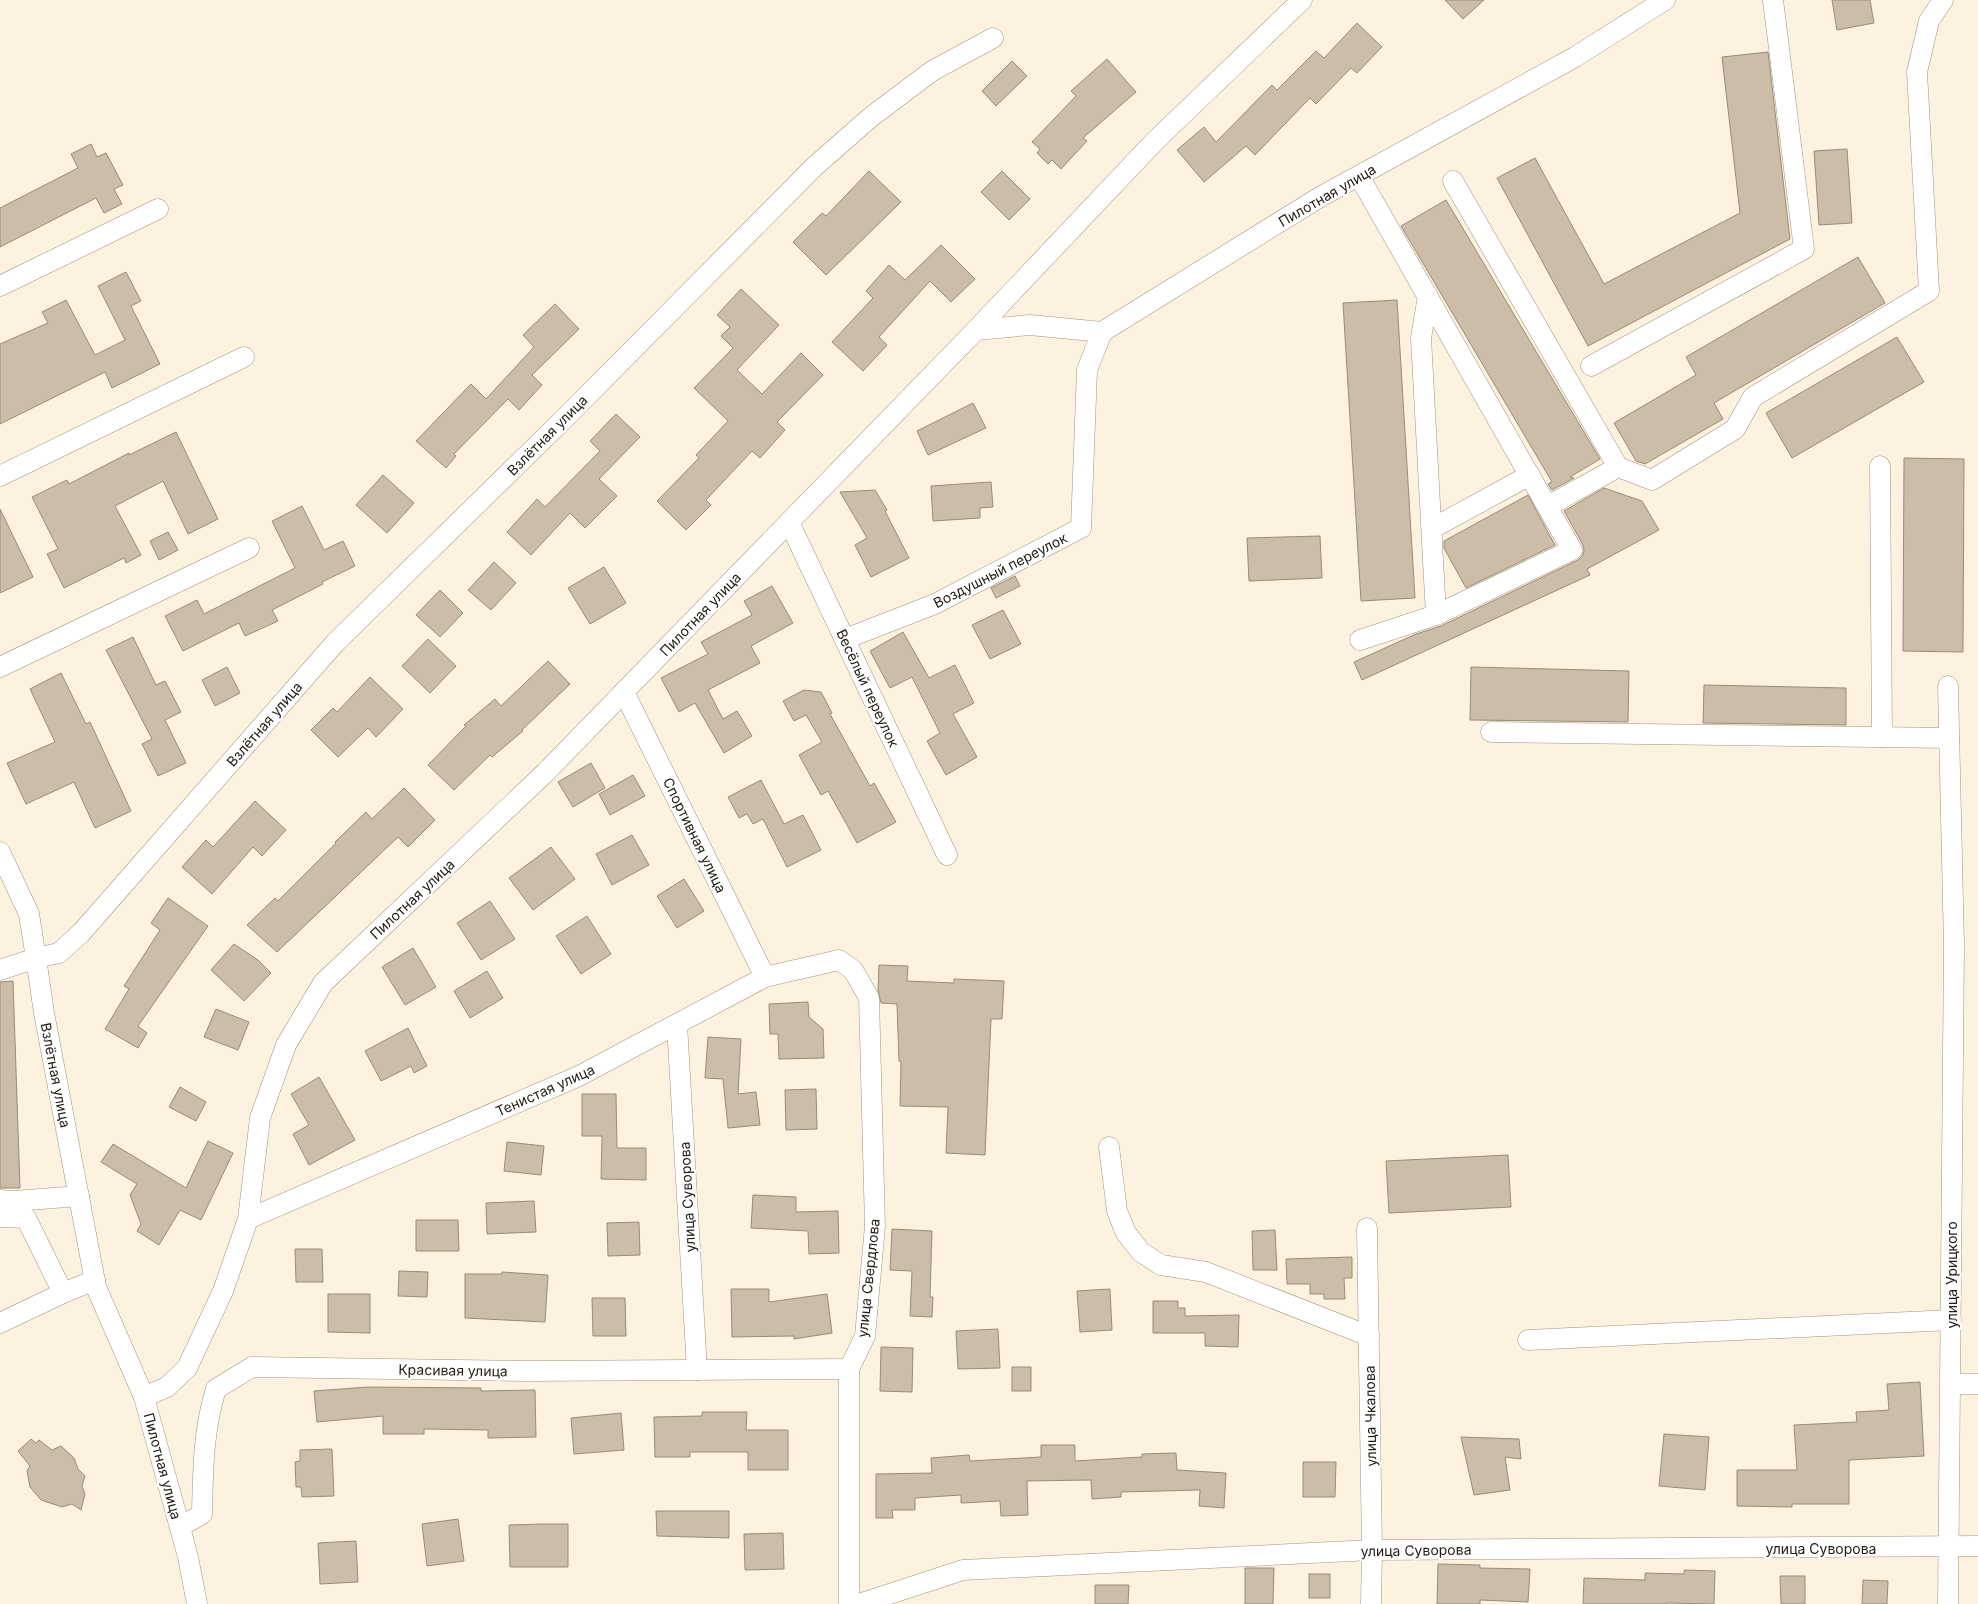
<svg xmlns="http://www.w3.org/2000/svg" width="1978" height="1604" font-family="Inter,sans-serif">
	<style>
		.building { fill: #cbbda7; stroke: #998c77 }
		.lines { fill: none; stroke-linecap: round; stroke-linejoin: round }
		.minor-casing { stroke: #a1947e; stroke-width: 21 }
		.minor { stroke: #fff; stroke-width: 20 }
		.labels { text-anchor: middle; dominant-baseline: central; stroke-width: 4.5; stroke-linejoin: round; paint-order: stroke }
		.street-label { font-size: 14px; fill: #211b13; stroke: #fff }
	</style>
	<rect width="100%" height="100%" fill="#fdf2e0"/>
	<g class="building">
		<path d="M1445,0H1484L1463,19Z"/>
		<path d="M1832,0H1870L1874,23L1837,30Z"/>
		<path d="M1357,23L1382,47L1357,73L1351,68L1316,104L1310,98L1255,155L1246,146L1204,182L1177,150L1204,127L1216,142L1272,85L1277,90L1316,51L1324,58Z"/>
		<path d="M1768,52L1790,239L1588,346L1497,178L1535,158L1604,284L1740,213L1722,57Z"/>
		<path d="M1107,59L1136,92L1083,138L1087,141L1061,169L1052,160L1048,164L1037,153L1040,149L1032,142L1076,96L1071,91Z"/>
		<path d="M1012,61L1027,76L996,106L982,91Z"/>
		<path d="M91,144L97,157L106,153L123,185L114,189L122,204L104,213L96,198L0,247V208L78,168L71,154Z"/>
		<path d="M1847,149L1852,223L1819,225L1814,151Z"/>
		<path d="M869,171L901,202L826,275L793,242L822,213L826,216Z"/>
		<path d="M1002,171L1030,199L1009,220L981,192Z"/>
		<path d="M1446,200L1600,459L1570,477L1574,478L1552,490L1548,484L1552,482L1401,226Z"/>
		<path d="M941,245L975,279L951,302L930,281L879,337L887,345L863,371L832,342L873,298L866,291L889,265L905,280Z"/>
		<path d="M1858,257L1885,303L1714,403L1723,419L1645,464L1636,461L1614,423L1696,375L1686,357Z"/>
		<path d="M126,272L141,301L131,306L160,364L112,388L105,372L0,424V344L48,323L42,312L66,300L95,355L125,340L98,286Z"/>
		<path d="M741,289L779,325L737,370L762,394L801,353L823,375L777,422L785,430L760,458L752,451L706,500L711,505L686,530L657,501L699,458L696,455L728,421L694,388L733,348L721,336L730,327L717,315Z"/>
		<path d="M1397,300L1415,598L1361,601L1343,303Z"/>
		<path d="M555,304L579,329L532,375L542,385L519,410L508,399L454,454L456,456L446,468L416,441L471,384L486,399L534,347L523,335Z"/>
		<path d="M1897,337L1924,382L1792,458L1766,413Z"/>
		<path d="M973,403L986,428L928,455L917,431Z"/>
		<path d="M616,414L640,437L599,479L617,496L585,528L570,513L531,555L507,532L537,499L545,507L600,451L590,441Z"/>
		<path d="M176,432L218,519L188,534L163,481L115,506L141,555L126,563L124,558L64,588L47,554L58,549L32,497L67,480L69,484L129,453V455Z"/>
		<path d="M1904,458L1964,459L1963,652L1903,651Z"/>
		<path d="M383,475L414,503L387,533L356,505Z"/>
		<path d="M991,482L993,507L980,508V518L933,521L931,486Z"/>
		<path d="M1604,488L1642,501L1659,530L1587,569L1590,575L1362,680L1354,662L1416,634L1441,626L1578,560L1582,556L1584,551L1583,545L1564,511Z"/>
		<path d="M875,490L887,510L885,511L909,558L871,577L855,545L867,538L840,492Z"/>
		<path d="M1528,495L1555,545L1466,588L1444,548V541Z"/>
		<path d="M302,506L324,550L343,541L355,566L322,582L323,584L272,610L278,621L245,636L239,623L183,651L165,616L197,600L204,614L295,568L272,521Z"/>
		<path d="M0,509L33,577L0,593Z"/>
		<path d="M168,532L178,550L159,560L150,541Z"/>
		<path d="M1320,536L1322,578L1249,581L1247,538Z"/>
		<path d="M494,562L516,583L491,610L468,590Z"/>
		<path d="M604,567L626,603L590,624L568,588Z"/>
		<path d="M1015,576L1020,586L996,598L991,588Z"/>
		<path d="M772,586L793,623L751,646L760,663L708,690L723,719L737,711L752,736L724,753L695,703L679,712L661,678L708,654L701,642L752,615L744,601Z"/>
		<path d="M440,590L463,613L440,637L416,615Z"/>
		<path d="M1003,610L1021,644L990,659L972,625Z"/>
		<path d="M903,632L929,678L955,665L974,703L953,714L977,757L946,775L927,741L940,733L912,677L890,688L870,651Z"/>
		<path d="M133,637L156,685L165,681L181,712L165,720L186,763L158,776L142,744L152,739L106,650Z"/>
		<path d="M428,639L456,666L430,693L402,666Z"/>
		<path d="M548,661L570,684L522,730L523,731L492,757L490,755L454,790L428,765L466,726L464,725L495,699L501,706Z"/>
		<path d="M227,667L240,693L215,706L202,680Z"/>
		<path d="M1471,667L1629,671L1628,722L1470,720Z"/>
		<path d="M61,673L86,724L90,722L131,811L95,828L74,782L26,804L7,763L55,742L30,689Z"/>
		<path d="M370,677L403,709L376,737L368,728L338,757L311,730L333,708L337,712Z"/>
		<path d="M1704,685L1846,688V725L1703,723Z"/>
		<path d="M804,690L821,692L832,713L830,714L870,786L874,783L896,822L857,843L828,791L821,795L799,755L822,742L806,715L794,721L783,701Z"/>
		<path d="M591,763L605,788L573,807L558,782Z"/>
		<path d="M633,775L645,796L610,815L599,794Z"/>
		<path d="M761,780L784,824L803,815L821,850L787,867L763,819L753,824L747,814L739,818L728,797Z"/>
		<path d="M404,788L435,820L408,847L398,837L277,952L247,925L275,898L278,901L336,843L335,842L366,812L372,819Z"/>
		<path d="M255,801L286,830L262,856L253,847L212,894L182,867L206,840L213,847Z"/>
		<path d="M632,835L649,865L612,885L596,854Z"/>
		<path d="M551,847L575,879L533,910L509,878Z"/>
		<path d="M684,879L704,911L677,928L657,896Z"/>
		<path d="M168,898L208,926L138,1026L147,1033L138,1048L105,1029L129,989L124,986L160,930L151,923Z"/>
		<path d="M490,901L515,939L481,960L457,923Z"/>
		<path d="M587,916L611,954L581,974L556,936Z"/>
		<path d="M234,944L258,960L271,973L244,1001L211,970Z"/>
		<path d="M413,948L436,987L405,1005L382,967Z"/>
		<path d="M879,965L908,966L907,981L954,983V979L1004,981L1002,1019H991L985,1155L946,1153L948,1107L900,1106L901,1061H899L897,1004L881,1003L878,990Z"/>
		<path d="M487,971L503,998L470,1018L454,991Z"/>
		<path d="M13,981L20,1188H0V982Z"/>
		<path d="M808,1002L809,1017L823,1029L824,1058L779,1059L778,1034H770L769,1004Z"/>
		<path d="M216,1009L249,1022L238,1050L204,1037Z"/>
		<path d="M408,1028L427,1066L414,1073L411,1066L381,1081L365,1051Z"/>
		<path d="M708,1037L741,1039L738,1094L756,1092L760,1125L728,1128L723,1079L705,1078Z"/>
		<path d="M319,1077L355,1140L309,1165L293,1134L309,1125L291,1094Z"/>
		<path d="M180,1087L206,1102L196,1121L169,1107Z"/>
		<path d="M816,1089L817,1129L786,1130L785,1090Z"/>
		<path d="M582,1094H616L617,1148H646V1180L601,1179L602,1136H582Z"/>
		<path d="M208,1141L233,1153L201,1220L180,1210L159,1245L137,1231L141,1224L130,1195L137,1184L101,1162L113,1144L186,1188Z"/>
		<path d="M507,1142L544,1146L541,1175L504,1171Z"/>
		<path d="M1508,1155L1511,1207L1389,1213L1386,1161Z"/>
		<path d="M753,1195L796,1197V1212L838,1211L839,1253L809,1254L808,1231L751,1228Z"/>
		<path d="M534,1201L536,1232L487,1234L486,1203Z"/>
		<path d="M416,1220H458L459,1251H416Z"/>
		<path d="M639,1222L640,1255L608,1256L607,1223Z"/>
		<path d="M892,1229L932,1231L930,1297H933L932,1317L910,1316L912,1271L890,1270Z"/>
		<path d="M1275,1230L1277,1270H1253L1252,1231Z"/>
		<path d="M295,1249H322L323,1282H296Z"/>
		<path d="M1352,1257V1278H1344L1345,1299H1324V1294H1310V1284H1287L1286,1259Z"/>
		<path d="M399,1271L428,1272L427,1297L398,1296Z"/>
		<path d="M502,1272L548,1275L545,1322L465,1318V1274H502Z"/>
		<path d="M731,1289H769V1302L827,1294L832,1333L794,1339V1336L732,1337Z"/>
		<path d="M1110,1289L1112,1330L1080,1332L1077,1291Z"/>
		<path d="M328,1294H370V1333L328,1332Z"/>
		<path d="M592,1298H625L626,1336H593Z"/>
		<path d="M1153,1301H1178V1308H1185V1316L1239,1315L1238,1347L1205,1346V1333H1153Z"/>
		<path d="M998,1329L1000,1368L958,1369L956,1331Z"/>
		<path d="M881,1347L913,1348L912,1392L880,1391Z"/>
		<rect x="1012" y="1367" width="19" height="24"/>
		<path d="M1920,1382L1924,1456L1849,1460V1504H1792V1507L1737,1506V1470H1797L1794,1425L1857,1422L1856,1412L1889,1410L1887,1384Z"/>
		<path d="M368,1387L481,1388V1391L535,1390L536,1437L488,1438V1430L424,1429V1434H383V1416L317,1422L314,1391Z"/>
		<path d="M702,1412H747L746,1430H788V1470H748V1452H690V1457H655L654,1417L702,1416Z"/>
		<path d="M621,1413L624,1450L574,1454L571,1418Z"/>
		<path d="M1664,1434L1709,1437L1705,1490L1659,1486Z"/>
		<path d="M1461,1437L1519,1439L1521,1459L1505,1457L1510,1490L1474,1495Z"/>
		<path d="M31,1439L36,1443L39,1440L52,1450L61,1446L74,1458L78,1469L85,1476L82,1486L85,1494L81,1510L72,1504L62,1507L41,1500L30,1487L27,1471L30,1466L18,1451Z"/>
		<path d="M1041,1445H1075V1461L1142,1457V1454L1176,1453L1177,1470L1226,1473L1224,1508L1199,1506L1200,1490L1121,1492V1497L1092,1499L1091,1480L1027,1481L1028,1515L1001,1516L1000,1501L961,1503V1495L915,1498V1510H892L893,1518H876V1474L932,1473L931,1458L969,1455L970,1461L1041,1457Z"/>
		<path d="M332,1449L334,1496L302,1497L301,1487H296L295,1462L300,1461V1450Z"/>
		<path d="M1303,1462H1336L1335,1497H1303Z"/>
		<path d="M656,1511H729V1538L657,1536Z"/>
		<path d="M458,1519L464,1561L427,1566L422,1524Z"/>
		<path d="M542,1524H568V1567H510L509,1525Z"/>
		<path d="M783,1533L784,1569L745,1570L744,1534Z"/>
		<path d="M356,1541L358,1582L320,1584L318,1543Z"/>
		<path d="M1438,1564L1480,1565V1568L1530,1569L1528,1602L1480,1600V1604H1437Z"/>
		<path d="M1245,1568H1274L1273,1604H1245Z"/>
		<path d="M1684,1570L1715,1571L1714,1604L1667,1603V1604H1583L1584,1578L1645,1580V1573L1684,1574Z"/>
		<rect x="1309" y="1574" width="21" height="24"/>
		<path d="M1780,1576H1805V1604H1781Z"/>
		<path d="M1863,1580L1888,1581L1887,1604H1862Z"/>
		<path d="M1095,1585H1129L1128,1604H1095Z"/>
	</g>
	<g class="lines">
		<g class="minor-casing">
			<g id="minor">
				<path d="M1359,176C1430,301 1502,425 1572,550L1436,615L1421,338L1428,296"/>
				<path d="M1453,181L1618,467L1652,480L1735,429L1753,397L1929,291L1917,72L1929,21L1943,0"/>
				<path d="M0,286L158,209"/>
				<path d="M976,330L1155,141L1302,0"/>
				<path d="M1591,366L1804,249L1773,0"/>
				<path d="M1880,466L1882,737"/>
				<path d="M0,476L244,357"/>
				<path d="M1548,506L1618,467"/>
				<path d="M789,522L947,855"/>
				<path d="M1433,528L1530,475"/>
				<path d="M845,639L935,604L1081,528L1087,370L1102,332"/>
				<path d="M1360,640L1436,615"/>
				<path d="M0,667L249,548"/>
				<path d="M624,692L765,977"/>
				<path d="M1491,732L1949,738"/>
				<path d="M0,852L29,914L36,958L0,970"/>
				<path d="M677,1024L697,1370"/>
				<path d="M1109,1147L1117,1211L1126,1233L1141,1252L1161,1265L1206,1272L1369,1336"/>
				<path d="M0,1200L15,1201L79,1196"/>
				<path d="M0,1217L26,1218L63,1293L0,1323"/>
				<path d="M248,1219L579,1076L765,977L839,960L853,970L869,998L875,1226L865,1336L849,1369V1604"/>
				<path d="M1367,1228L1372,1550L1371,1604"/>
				<path d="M63,1293L95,1280"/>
				<path d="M1528,1340L1951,1320"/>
				<path d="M1951,1384H1978"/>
				<path d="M144,1397L96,1287L44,1013L36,958L59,953L81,933L335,643L567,416L815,166L871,117L932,71L993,38"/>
				<path d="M180,1527L202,1514C203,1472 203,1430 216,1389L252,1367L530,1371L849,1369"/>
				<path d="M197,1604L188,1557L144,1397L167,1387L187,1368L223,1291L248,1219L260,1118L286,1045L323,983L545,773L976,330L1030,325L1102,332L1320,197L1575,57L1665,0"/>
				<path d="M859,1604L963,1570L1372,1550L1978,1546"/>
				<path d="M1948,1604L1954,946L1948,686"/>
			</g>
		</g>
		<use href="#minor" class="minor"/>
	</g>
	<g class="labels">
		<g class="street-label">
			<text transform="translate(1327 195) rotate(-30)">Пилотная улица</text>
			<text transform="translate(547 435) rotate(-45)">Взлётная улица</text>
			<text transform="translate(1000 570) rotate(-27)">Воздушный переулок</text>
			<text transform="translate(700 614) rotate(-46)">Пилотная улица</text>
			<text transform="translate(868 688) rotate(65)">Весёлый переулок</text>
			<text transform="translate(264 724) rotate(-49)">Взлётная улица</text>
			<text transform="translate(695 835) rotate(64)">Спортивная улица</text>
			<text transform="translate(412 899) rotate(-43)">Пилотная улица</text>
			<text transform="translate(56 1075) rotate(79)">Взлётная улица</text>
			<text transform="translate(545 1090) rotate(-24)">Тенистая улица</text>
			<text transform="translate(687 1197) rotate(-93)">улица Суворова</text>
			<text transform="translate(1951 1275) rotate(-90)">улица Урицкого</text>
			<text transform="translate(868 1278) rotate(-84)">улица Свердлова</text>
			<text transform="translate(453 1370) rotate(1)">Красивая улица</text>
			<text transform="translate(1370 1416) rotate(-91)">улица Чкалова</text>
			<text transform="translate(163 1466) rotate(75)">Пилотная улица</text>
			<text x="1821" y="1548">улица Суворова</text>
			<text transform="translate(1416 1550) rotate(-1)">улица Суворова</text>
		</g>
	</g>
</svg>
